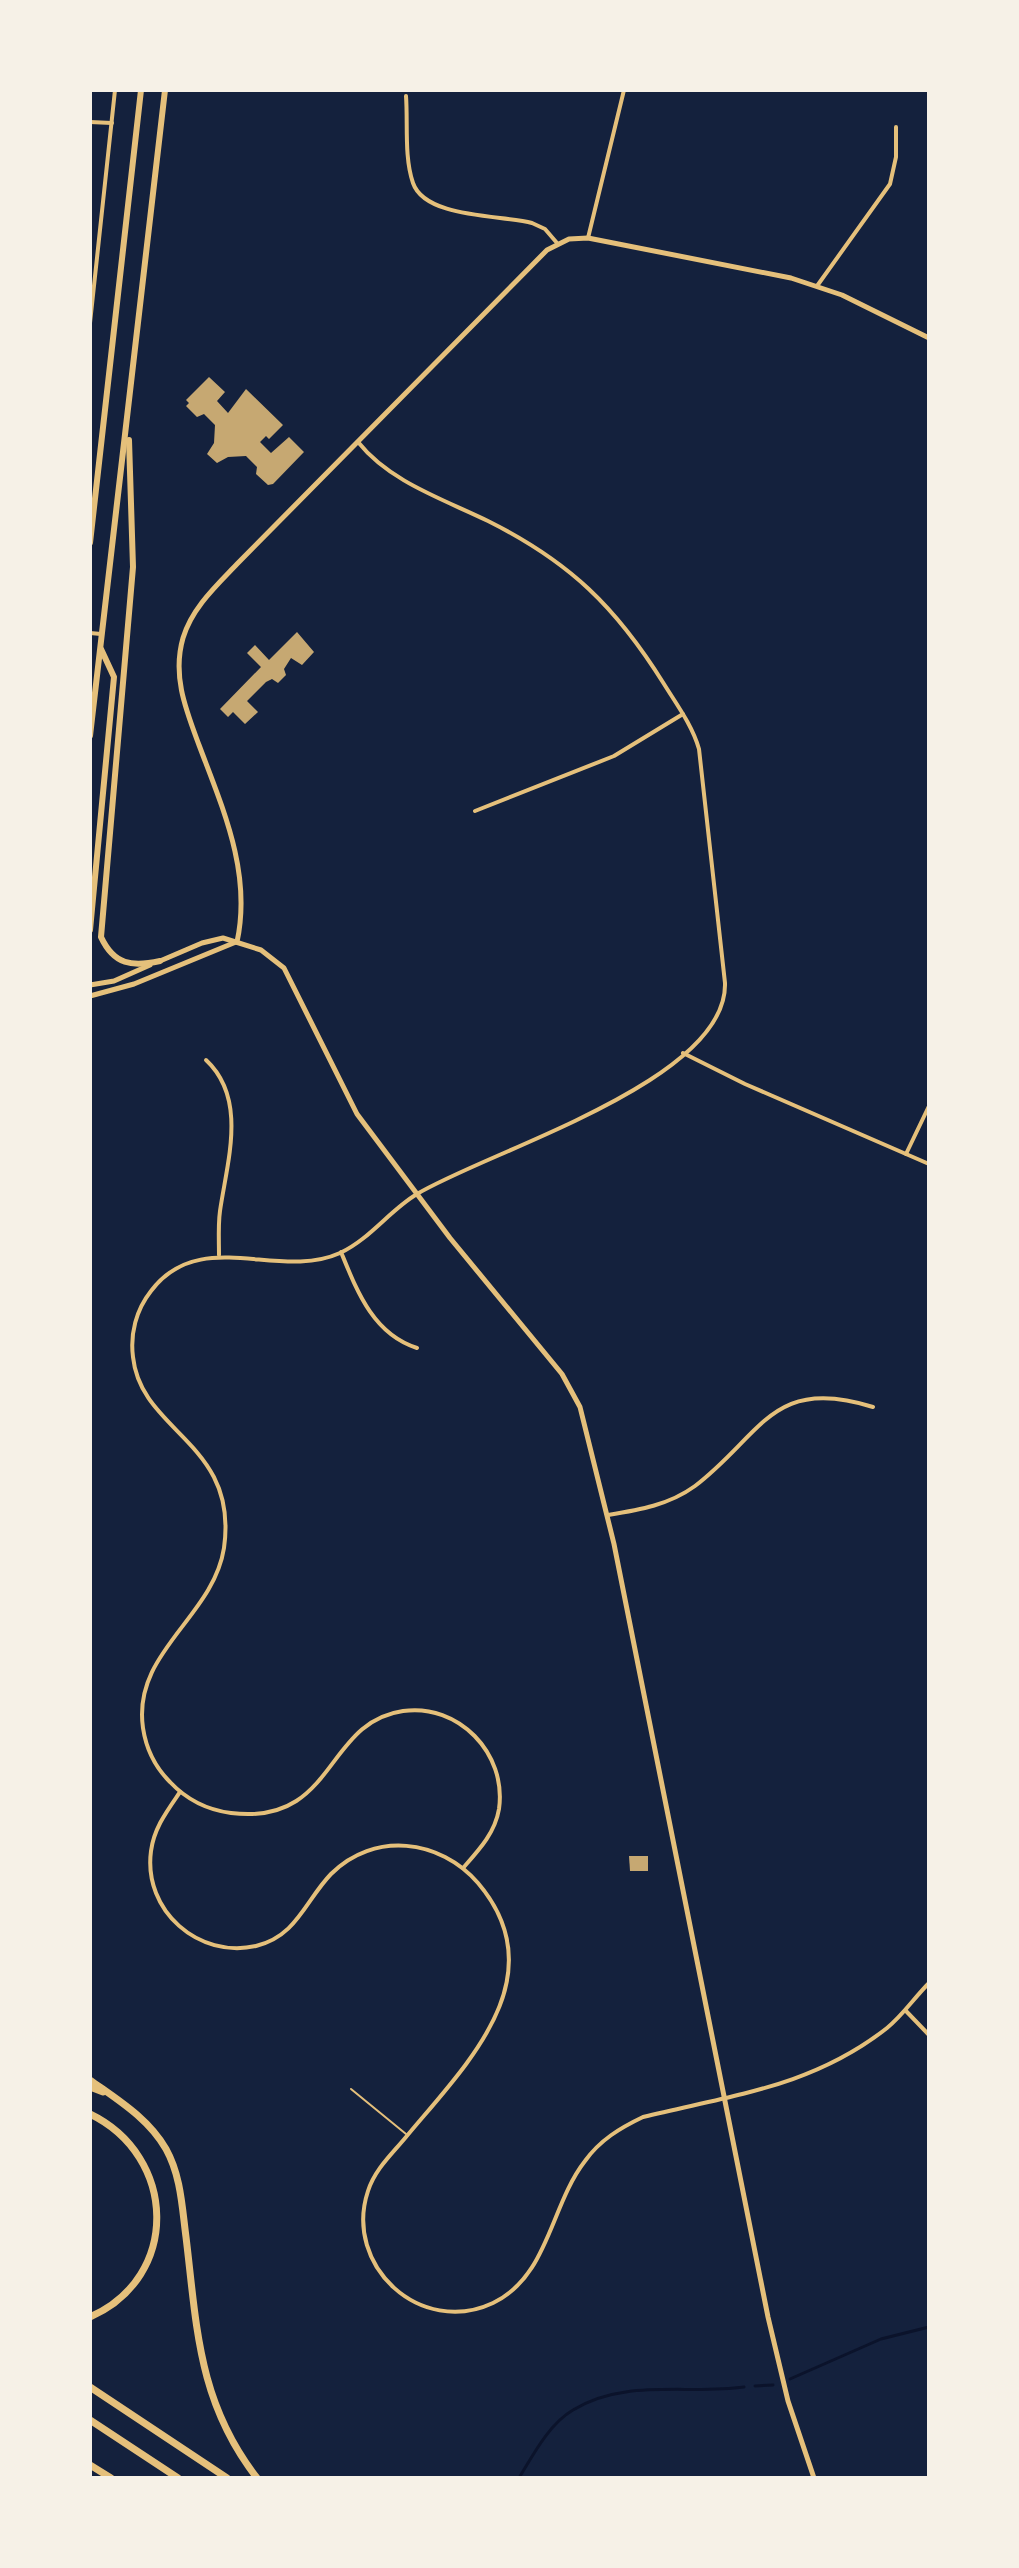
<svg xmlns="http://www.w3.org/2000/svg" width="1019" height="2568" font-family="'DM Sans',sans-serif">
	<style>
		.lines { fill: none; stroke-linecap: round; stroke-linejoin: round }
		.stream { stroke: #0b132b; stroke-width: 3 }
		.building { fill: #c6a872 }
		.service { stroke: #e5c07b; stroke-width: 2 }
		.minor { stroke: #e5c07b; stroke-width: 4 }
		.tertiary { stroke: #e5c07b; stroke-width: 5 }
		.secondary { stroke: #e5c07b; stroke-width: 5 }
		.trunk { stroke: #e5c07b; stroke-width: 6 }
		.motorway { stroke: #e5c07b; stroke-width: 7 }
	</style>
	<rect width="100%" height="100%" fill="#14213d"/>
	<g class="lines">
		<g class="stream">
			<path d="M790,2379L881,2339L929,2327"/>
			<path d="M755,2386L773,2385"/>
			<path d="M519,2478C533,2455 549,2424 573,2410C624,2378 688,2395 744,2387"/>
		</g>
	</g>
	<g class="building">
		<path d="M209,377L225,392L217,401L228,413L246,389L283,425L269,439L266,436L260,442L271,453L289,437L304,452L273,484L268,485L256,474L257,467L246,456L228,457L217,463L207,454L214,443L215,425L204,414L197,417L186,406L189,403L186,400Z"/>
		<path d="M297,632L314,652L302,665L291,658L284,669L286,675L278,683L272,679L266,682L247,701L258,712L245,724L233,712L228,717L220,709L261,667L247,653L255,645L269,660Z"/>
		<path d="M629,1856H648V1871H630Z"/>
	</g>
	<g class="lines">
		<path class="service" d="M351,2089L406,2134"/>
		<g class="minor">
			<path d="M406,96C408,123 404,157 413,183C425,218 500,215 532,223L545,229L557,243"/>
			<path d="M90,122L112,123"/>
			<path d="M588,238L624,90"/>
			<path d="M817,286L890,184L896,157V127"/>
			<path d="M90,323L115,90"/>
			<path d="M358,442C390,482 443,499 488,521C570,562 616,607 664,684C677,705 692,725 699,749L725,983C728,1081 488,1151 417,1194C390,1210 370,1239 340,1253C278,1281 200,1226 151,1291C136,1310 130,1334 133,1357C141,1433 239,1442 224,1548C213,1618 132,1652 143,1728C146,1748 155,1767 170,1782C186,1799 208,1810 231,1813C336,1826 324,1722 403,1711C458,1703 507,1753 499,1809C495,1833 479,1850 463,1868"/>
			<path d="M90,633L101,634"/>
			<path d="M475,811L614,756L683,714"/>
			<path d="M683,1053L745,1084L929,1164"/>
			<path d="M206,1060C248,1099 227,1162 220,1211C218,1225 219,1241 219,1255"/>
			<path d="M906,1154L929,1106"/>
			<path d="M341,1252C357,1291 373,1334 417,1348"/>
			<path d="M608,1515C639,1510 669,1505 695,1486C762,1435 772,1375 873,1407"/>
			<path d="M180,1792C167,1811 154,1828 151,1851C143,1911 199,1959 256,1946C297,1936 305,1901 331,1874C374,1831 440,1839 478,1883C558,1977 465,2066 406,2137C392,2154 375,2169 368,2191C343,2266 421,2337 493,2303C549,2276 550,2206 585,2161C600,2140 620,2128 643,2117C732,2095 812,2087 887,2028C903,2015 914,1998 929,1983"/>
			<path d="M906,2011L929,2035"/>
		</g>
		<path class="tertiary" d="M237,942C252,873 223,809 199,745C186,710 172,676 183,638C192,608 216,586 237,564L547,250L569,239L588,238L791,278L842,295L929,338"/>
		<g class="secondary">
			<path d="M160,961L202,943L223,938L261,950L284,968L357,1114L450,1238L562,1374L580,1407L614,1544L768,2317L788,2401L814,2478"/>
			<path d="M90,985L114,981L150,965"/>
			<path d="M90,996L134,984L236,942"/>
		</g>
		<g class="trunk">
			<path d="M129,440L133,567L101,937C114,965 132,967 160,961"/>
			<path d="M90,543L141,90"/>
			<path d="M90,736L165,90"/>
			<path d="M90,930L114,677L101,649"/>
		</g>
		<g class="motorway">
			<path d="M90,2080C118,2100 148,2118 166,2149C181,2176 182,2207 186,2237C197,2328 198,2402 257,2478"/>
			<path d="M90,2087L103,2092"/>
			<path d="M90,2114C177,2156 181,2277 90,2317"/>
			<path d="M90,2387L227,2478"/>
			<path d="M90,2420L178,2478"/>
			<path d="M90,2465L111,2478"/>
		</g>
	</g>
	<rect width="1019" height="2568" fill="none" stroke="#f6f1e7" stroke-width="184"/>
</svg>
